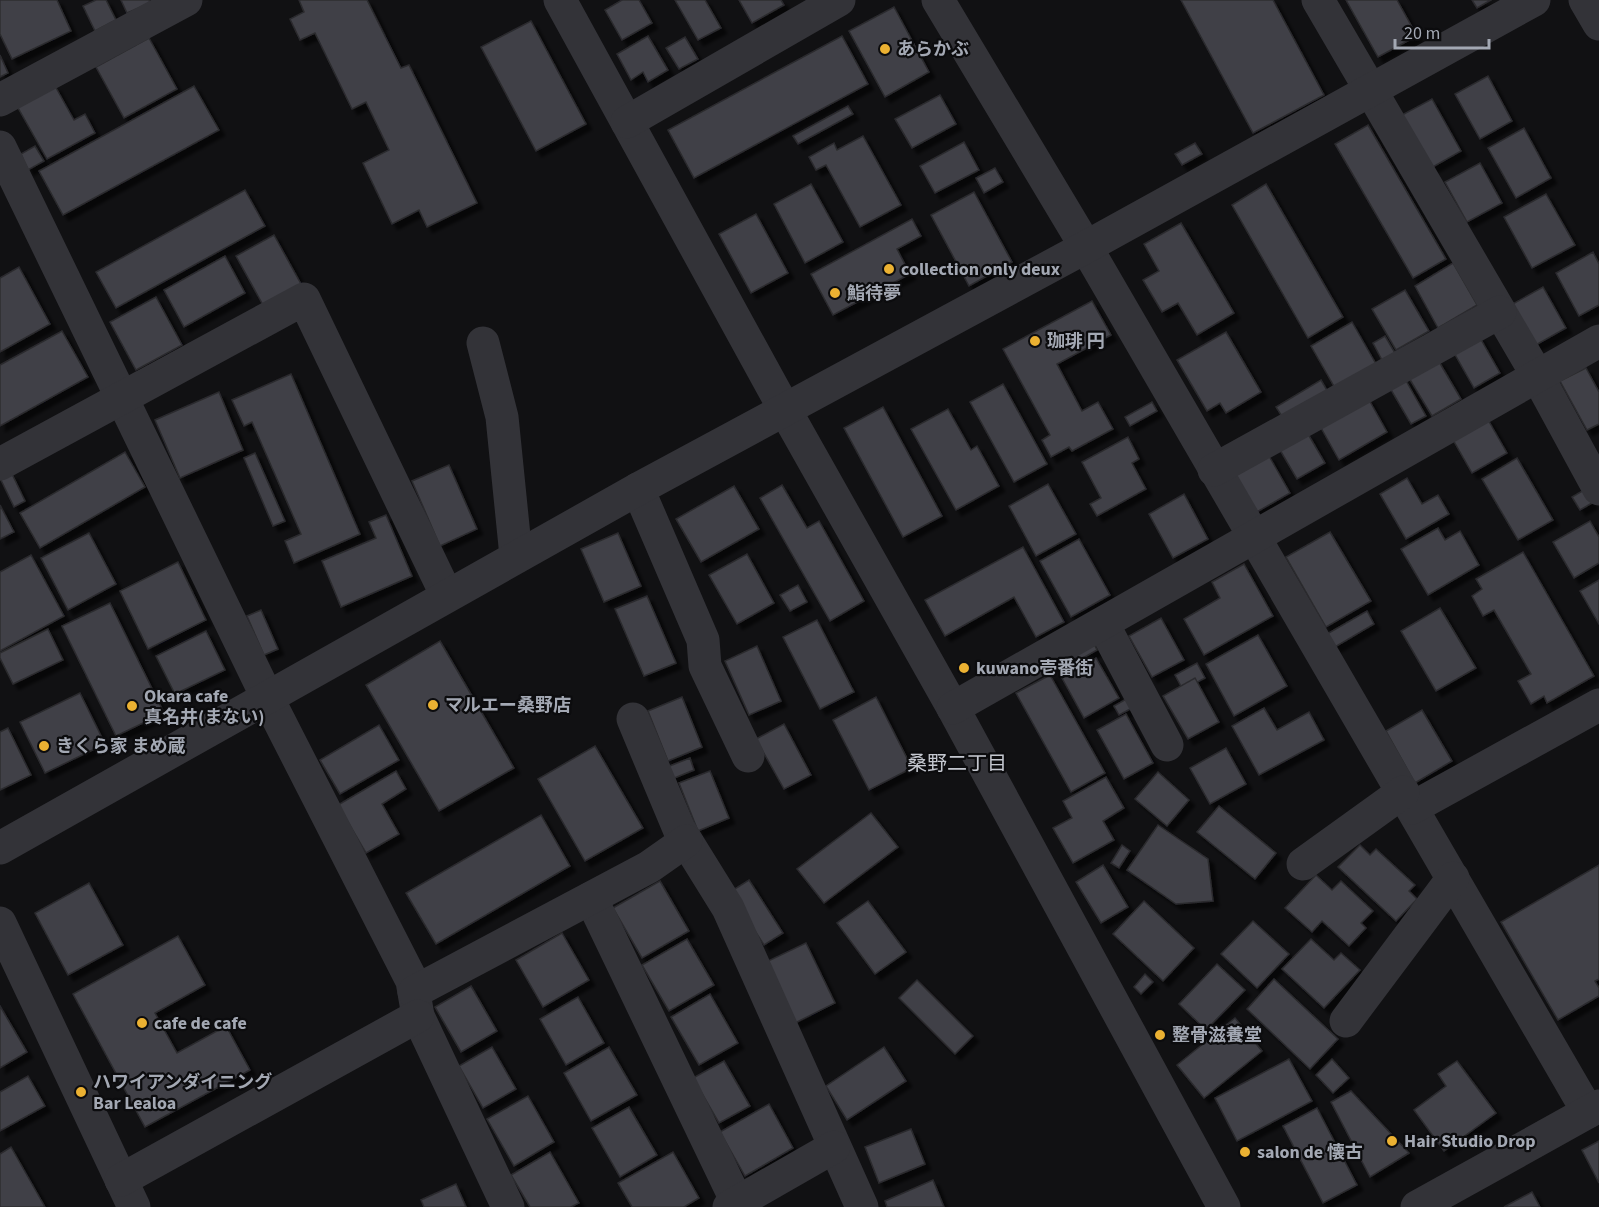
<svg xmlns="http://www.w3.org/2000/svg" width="1599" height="1207" font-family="'Source Sans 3','Noto Sans JP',sans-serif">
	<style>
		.building { fill: #404146; stroke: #2c2b2f; stroke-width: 1.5; filter: url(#shadow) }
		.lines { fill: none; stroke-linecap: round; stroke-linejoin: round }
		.minor { stroke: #333338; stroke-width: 33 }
		.poi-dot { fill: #ebb132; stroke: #0c0c0e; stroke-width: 2 }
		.labels { text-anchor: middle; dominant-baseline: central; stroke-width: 4.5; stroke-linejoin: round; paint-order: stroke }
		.poi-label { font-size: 18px; font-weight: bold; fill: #a3a8b3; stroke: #0c0c0e; text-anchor: start }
		.neighbourhood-label { font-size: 20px; fill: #c4c7cf; stroke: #0c0c0e }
	</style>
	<defs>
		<filter id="shadow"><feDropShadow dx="5.5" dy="5.5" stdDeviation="1.5" flood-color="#0009"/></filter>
	</defs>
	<rect width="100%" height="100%" fill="#111113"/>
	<g class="building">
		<path d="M0,0H57L71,31L12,59L0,34Z"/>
		<path d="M96,0H106L116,20L95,31L83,6Z"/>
		<path d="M121,0H149L150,3L127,13Z"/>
		<path d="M299,0H367L401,68L409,65L477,203L427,227L419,210L392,224L363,163L389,150L366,102L352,109L315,33L300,40L290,19L304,12Z"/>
		<path d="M622,0H639L652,23L622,40L605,10Z"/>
		<path d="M675,0H705L721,28L698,40Z"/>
		<path d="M739,0H781L784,5L752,23Z"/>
		<path d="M1181,0H1273L1324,95L1253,133Z"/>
		<path d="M1346,0H1397L1417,36L1378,57Z"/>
		<path d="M1472,0H1491L1477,8Z"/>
		<path d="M894,7L929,72L885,97L849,31Z"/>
		<path d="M531,21L586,124L536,151L481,47Z"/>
		<path d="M648,36L668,70L648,82L643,72L631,80L617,54Z"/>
		<path d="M842,36L868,84L694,178L668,130Z"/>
		<path d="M685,37L698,59L679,69L666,48Z"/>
		<path d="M149,38L177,89L124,118L96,67Z"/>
		<path d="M0,55L8,73L0,77Z"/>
		<path d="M1488,76L1512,121L1480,139L1455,94Z"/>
		<path d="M55,86L74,120L85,114L95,133L47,159L17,106Z"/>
		<path d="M194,86L219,130L63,215L39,171Z"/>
		<path d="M940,95L956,124L912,148L895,119Z"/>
		<path d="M1432,99L1461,151L1431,168L1402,115Z"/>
		<path d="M848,106L853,114L798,144L793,136Z"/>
		<path d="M1368,125L1446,259L1413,278L1335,144Z"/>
		<path d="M1524,128L1551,178L1516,198L1488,148Z"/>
		<path d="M863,136L901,205L860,227L826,165L816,170L809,157L834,143L837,150Z"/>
		<path d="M964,142L979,170L935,193L920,166Z"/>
		<path d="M1195,143L1202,154L1182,165L1175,154Z"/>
		<path d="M35,146L44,161L28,170L21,154Z"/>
		<path d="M1480,163L1502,203L1467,222L1445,182Z"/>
		<path d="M995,168L1003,182L984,193L976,178Z"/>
		<path d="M811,184L843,242L805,263L774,204Z"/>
		<path d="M1266,184L1343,317L1308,338L1232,205Z"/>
		<path d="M245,190L265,226L116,308L96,272Z"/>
		<path d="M974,192L1012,262L969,286L931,215Z"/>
		<path d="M1546,194L1575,245L1532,268L1504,217Z"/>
		<path d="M756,214L788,273L751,293L719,234Z"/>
		<path d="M912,219L921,236L897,249L910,274L833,315L811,274Z"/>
		<path d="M1181,223L1234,313L1197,335L1178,303L1162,312L1143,280L1159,271L1144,244Z"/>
		<path d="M274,235L301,284L263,305L236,256Z"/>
		<path d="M1593,252L1599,264V305L1579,316L1556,273Z"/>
		<path d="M225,256L245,293L184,327L164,290Z"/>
		<path d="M1453,263L1477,305L1438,328L1415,286Z"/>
		<path d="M19,267L50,324L0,352V278Z"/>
		<path d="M1543,287L1566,328L1534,346L1511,305Z"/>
		<path d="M1405,290L1429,331L1396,350L1372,309Z"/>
		<path d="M156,297L182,345L136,370L110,322Z"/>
		<path d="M1092,301L1111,335L1057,364L1082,411L1098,402L1113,429L1072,451L1069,447L1051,457L1042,440L1050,435L1003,349Z"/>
		<path d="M1352,322L1376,364L1335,388L1311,346Z"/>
		<path d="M62,331L88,377L0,426V365Z"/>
		<path d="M1226,332L1261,392L1226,413L1220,403L1207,411L1177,360Z"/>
		<path d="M1385,336L1395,353L1382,360L1373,343Z"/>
		<path d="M1479,336L1500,373L1474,388L1453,351Z"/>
		<path d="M1438,360L1461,399L1432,416L1409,378Z"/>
		<path d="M1586,368L1599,392V424L1587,430L1560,381Z"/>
		<path d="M291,374L360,534L294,563L285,541L301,534L252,422L244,426L232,400Z"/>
		<path d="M1405,379L1426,416L1411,424L1390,388Z"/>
		<path d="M1321,380L1328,392L1283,418L1276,407Z"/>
		<path d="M1003,384L1047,464L1014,482L970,402Z"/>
		<path d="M219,392L243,450L180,478L155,420Z"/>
		<path d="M1368,398L1387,432L1339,460L1320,426Z"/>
		<path d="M1152,402L1157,411L1130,426L1125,417Z"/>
		<path d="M883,407L942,516L903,537L844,428Z"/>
		<path d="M948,409L971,450L977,446L999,486L956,510L911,429Z"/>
		<path d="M1487,418L1507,453L1472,473L1452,438Z"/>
		<path d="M1308,434L1325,463L1297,479L1280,450Z"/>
		<path d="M1128,437L1139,459L1132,463L1146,489L1097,516L1090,504L1101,498L1082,462Z"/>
		<path d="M125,452L145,487L40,548L20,513Z"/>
		<path d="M255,453L285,521L273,526L244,458Z"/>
		<path d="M1269,456L1290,493L1255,513L1234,476Z"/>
		<path d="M1517,458L1553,520L1518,540L1482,479Z"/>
		<path d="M449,465L477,529L440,546L412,481Z"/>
		<path d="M12,474L25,501L14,507L1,480Z"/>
		<path d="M1407,478L1422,504L1438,495L1449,514L1406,539L1380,494Z"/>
		<path d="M1048,484L1076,534L1036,556L1009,506Z"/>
		<path d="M782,485L807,528L819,521L864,601L830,621L760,498Z"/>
		<path d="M734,486L759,529L701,562L676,519Z"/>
		<path d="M1584,490L1592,503L1580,510L1572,497Z"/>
		<path d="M1184,494L1208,539L1173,558L1149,514Z"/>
		<path d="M0,505L14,532L0,539Z"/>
		<path d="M386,515L412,576L341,607L322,561L376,538L369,522Z"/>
		<path d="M1590,521L1599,537V563L1574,578L1553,542Z"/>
		<path d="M1438,528L1445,540L1460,531L1479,565L1428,595L1401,549Z"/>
		<path d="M1330,532L1371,601L1326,627L1286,557Z"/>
		<path d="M89,533L116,584L68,610L41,558Z"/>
		<path d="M618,533L641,586L604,602L581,549Z"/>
		<path d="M1079,539L1110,595L1071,617L1040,561Z"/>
		<path d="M1023,547L1064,622L1036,637L1014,597L945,636L925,600Z"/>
		<path d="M1523,552L1594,676L1547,703L1544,696L1531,704L1518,681L1531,674L1494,610L1483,616L1472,596L1482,589L1476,579Z"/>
		<path d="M747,554L774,603L737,624L709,575Z"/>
		<path d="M31,555L64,616L0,651V572Z"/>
		<path d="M178,562L206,620L148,649L120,591Z"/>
		<path d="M1244,564L1273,616L1204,655L1184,619L1220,598L1212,582Z"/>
		<path d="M1599,580V624L1580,591Z"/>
		<path d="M798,585L807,602L790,611L780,595Z"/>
		<path d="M647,596L676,663L644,676L615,609Z"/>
		<path d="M110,603L164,713L116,736L62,626Z"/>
		<path d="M1440,608L1476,668L1436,691L1401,631Z"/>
		<path d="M261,610L278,649L264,655L247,616Z"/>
		<path d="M1367,611L1374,624L1335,647L1327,634Z"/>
		<path d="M1161,618L1184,660L1152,677L1129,636Z"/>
		<path d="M817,620L854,692L820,709L783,637Z"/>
		<path d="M48,629L63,660L13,684L0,658V653Z"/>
		<path d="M206,631L225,670L175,694L156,656Z"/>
		<path d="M1258,635L1287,686L1234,716L1206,664Z"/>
		<path d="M1092,640L1097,650L1078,661L1072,651Z"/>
		<path d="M440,641L514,768L439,811L366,685Z"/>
		<path d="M757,646L781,701L749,715L725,661Z"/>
		<path d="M1096,658L1119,698L1084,718L1062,678Z"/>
		<path d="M1197,663L1205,678L1183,690L1175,675Z"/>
		<path d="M1050,675L1105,773L1071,792L1016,693Z"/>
		<path d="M1195,678L1219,722L1188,739L1163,696Z"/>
		<path d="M80,693L105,744L45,773L20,722Z"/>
		<path d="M682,697L702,747L668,761L648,711Z"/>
		<path d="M876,697L912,768L869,790L833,720Z"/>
		<path d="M1128,698L1134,707L1119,715L1114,706Z"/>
		<path d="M1264,708L1277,730L1309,712L1324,740L1259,775L1232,726Z"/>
		<path d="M1422,710L1452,761L1415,783L1386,731Z"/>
		<path d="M1126,714L1153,763L1124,779L1097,730Z"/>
		<path d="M784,724L811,775L784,789L756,739Z"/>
		<path d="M379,725L399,760L340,794L320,760Z"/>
		<path d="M8,728L31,775L0,790V732Z"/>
		<path d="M595,746L643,828L585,861L538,779Z"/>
		<path d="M1226,748L1246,784L1210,804L1190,768Z"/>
		<path d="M690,758L694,770L672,779L667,767Z"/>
		<path d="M396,771L406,789L382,804L399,834L366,853L338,805Z"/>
		<path d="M710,771L729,818L698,831L679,783Z"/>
		<path d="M1158,772L1189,800L1167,826L1135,799Z"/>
		<path d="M1106,777L1124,808L1103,821L1114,840L1073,863L1053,828L1072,818L1063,801Z"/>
		<path d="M1219,806L1276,853L1255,879L1197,832Z"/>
		<path d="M871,813L898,847L824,903L797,869Z"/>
		<path d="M541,815L570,866L436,944L406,893Z"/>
		<path d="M1158,825L1208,859L1213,901L1176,904L1127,870Z"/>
		<path d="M1122,845L1130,851L1119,868L1111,863Z"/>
		<path d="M1360,845L1370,855L1376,849L1415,885L1409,891L1417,899L1396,921L1338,867Z"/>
		<path d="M1103,865L1128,907L1101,923L1076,882Z"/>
		<path d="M1599,865V979L1595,981L1599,988V996L1558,1020L1501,922Z"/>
		<path d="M1316,875L1332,890L1341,881L1373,911L1361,923L1366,928L1349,946L1322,921L1312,932L1285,908Z"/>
		<path d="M749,880L783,933L764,945L730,892Z"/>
		<path d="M660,881L689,931L642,958L613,908Z"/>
		<path d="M89,883L123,945L68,975L35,913Z"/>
		<path d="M868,901L906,952L875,974L837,923Z"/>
		<path d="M1144,901L1194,948L1163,981L1113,934Z"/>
		<path d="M1253,921L1289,954L1257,988L1221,954Z"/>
		<path d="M562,933L589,980L543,1007L516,960Z"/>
		<path d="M178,936L205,985L155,1013L177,1053L226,1026L250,1070L145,1127L73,994Z"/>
		<path d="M687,939L714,985L669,1011L642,965Z"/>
		<path d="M1311,939L1334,960L1341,953L1360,970L1324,1008L1282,969Z"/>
		<path d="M806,943L835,1003L795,1023L766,962Z"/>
		<path d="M1217,964L1245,990L1206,1030L1179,1004Z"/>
		<path d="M1145,974L1153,982L1141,994L1134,987Z"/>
		<path d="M1274,979L1338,1039L1310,1069L1247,1009Z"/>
		<path d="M917,980L973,1036L955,1054L899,998Z"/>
		<path d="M471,986L497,1031L461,1052L435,1007Z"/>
		<path d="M710,994L738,1043L699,1065L671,1017Z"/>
		<path d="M578,997L604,1043L566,1065L540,1019Z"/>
		<path d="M0,1006L27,1052L0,1068Z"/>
		<path d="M1235,1018L1262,1051L1204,1098L1177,1065Z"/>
		<path d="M492,1047L516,1089L483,1108L459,1066Z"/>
		<path d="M609,1047L637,1095L591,1121L564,1073Z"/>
		<path d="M884,1047L906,1081L847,1120L826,1086Z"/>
		<path d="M1289,1059L1312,1101L1237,1141L1215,1098Z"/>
		<path d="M1332,1059L1349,1078L1333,1093L1316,1075Z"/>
		<path d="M724,1061L750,1106L719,1123L693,1078Z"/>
		<path d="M1457,1061L1496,1113L1444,1151L1414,1110L1446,1086L1438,1074Z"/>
		<path d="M28,1076L45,1106L0,1131V1092Z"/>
		<path d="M1351,1091L1409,1153L1370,1177L1331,1102Z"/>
		<path d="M528,1096L554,1142L514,1166L487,1119Z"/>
		<path d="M769,1104L793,1148L745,1176L720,1132Z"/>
		<path d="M629,1107L657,1155L620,1177L592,1128Z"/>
		<path d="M1317,1108L1357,1185L1323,1203L1283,1126Z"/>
		<path d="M911,1129L925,1164L879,1183L865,1147Z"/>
		<path d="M1599,1141V1183L1582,1150Z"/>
		<path d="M11,1147L45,1207H0V1154Z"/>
		<path d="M550,1152L579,1203L571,1207H530L511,1175Z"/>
		<path d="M673,1152L699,1198L684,1207H632L618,1183Z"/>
		<path d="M933,1180L944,1207H887L885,1201Z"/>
		<path d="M456,1184L466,1207H424L421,1200Z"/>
		<path d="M1532,1192L1540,1207H1504Z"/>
	</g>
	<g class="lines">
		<g class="minor">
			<path d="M560,0L785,410L953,708L1224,1207"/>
			<path d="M938,0L1086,247L1588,1112"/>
			<path d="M1318,0L1537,375L1599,489"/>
			<path d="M1585,0L1599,24"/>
			<path d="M0,100L186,0"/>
			<path d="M627,122L839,0"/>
			<path d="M0,147L267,697L412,981L418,1016L508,1207"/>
			<path d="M483,343L502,417L516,556"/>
			<path d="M0,464L304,299L447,596"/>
			<path d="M1214,470L1500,312"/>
			<path d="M638,489L703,640L705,666L748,756"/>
			<path d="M1103,624L1167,745"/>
			<path d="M953,708L1599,341"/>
			<path d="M633,719L679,829L728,908L862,1207"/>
			<path d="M1412,808L1599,705"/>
			<path d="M0,848L638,489L1086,247L1534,0"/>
			<path d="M1303,864L1403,792"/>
			<path d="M591,898L737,1202"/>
			<path d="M0,923L134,1207"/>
			<path d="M414,992L649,867L686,841"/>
			<path d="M1346,1021L1453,878"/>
			<path d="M121,1180L418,1016"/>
			<path d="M729,1207L834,1147"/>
			<path d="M1417,1207L1599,1106"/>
		</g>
	</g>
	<g class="poi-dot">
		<circle cx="885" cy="49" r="6"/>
		<circle cx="889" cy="269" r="6"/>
		<circle cx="835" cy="293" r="6"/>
		<circle cx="1035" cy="341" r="6"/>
		<circle cx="964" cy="668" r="6"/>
		<circle cx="433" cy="705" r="6"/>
		<circle cx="132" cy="706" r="6"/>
		<circle cx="44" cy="746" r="6"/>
		<circle cx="142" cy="1023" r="6"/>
		<circle cx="1160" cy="1035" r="6"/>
		<circle cx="81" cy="1092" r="6"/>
		<circle cx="1392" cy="1141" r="6"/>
		<circle cx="1245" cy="1152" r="6"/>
	</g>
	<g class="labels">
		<g class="poi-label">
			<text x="897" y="49">あらかぶ</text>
			<text x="901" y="269">collection only deux</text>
			<text x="847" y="293">鮨待夢</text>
			<text x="1047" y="341">珈琲 円</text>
			<text x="976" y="668">kuwano壱番街</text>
			<text x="144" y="696">Okara cafe<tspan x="144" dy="21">真名井(まない)</tspan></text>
			<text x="445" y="705">マルエー桑野店</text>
			<text x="56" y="746">きくら家 まめ蔵</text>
			<text x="154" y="1023">cafe de cafe</text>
			<text x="1172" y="1035">整骨滋養堂</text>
			<text x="93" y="1082">ハワイアンダイニング<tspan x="93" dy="21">Bar Lealoa</tspan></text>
			<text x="1404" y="1141">Hair Studio Drop</text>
			<text x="1257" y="1152">salon de 懐古</text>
		</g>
		<g class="neighbourhood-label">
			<text x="957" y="764">桑野二丁目</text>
		</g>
	</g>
	<path d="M1395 39v9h94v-9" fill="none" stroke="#a3a8b3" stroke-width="3"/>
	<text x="1404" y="39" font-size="18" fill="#a3a8b3" stroke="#0c0c0e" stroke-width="4.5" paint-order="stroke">20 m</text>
</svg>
